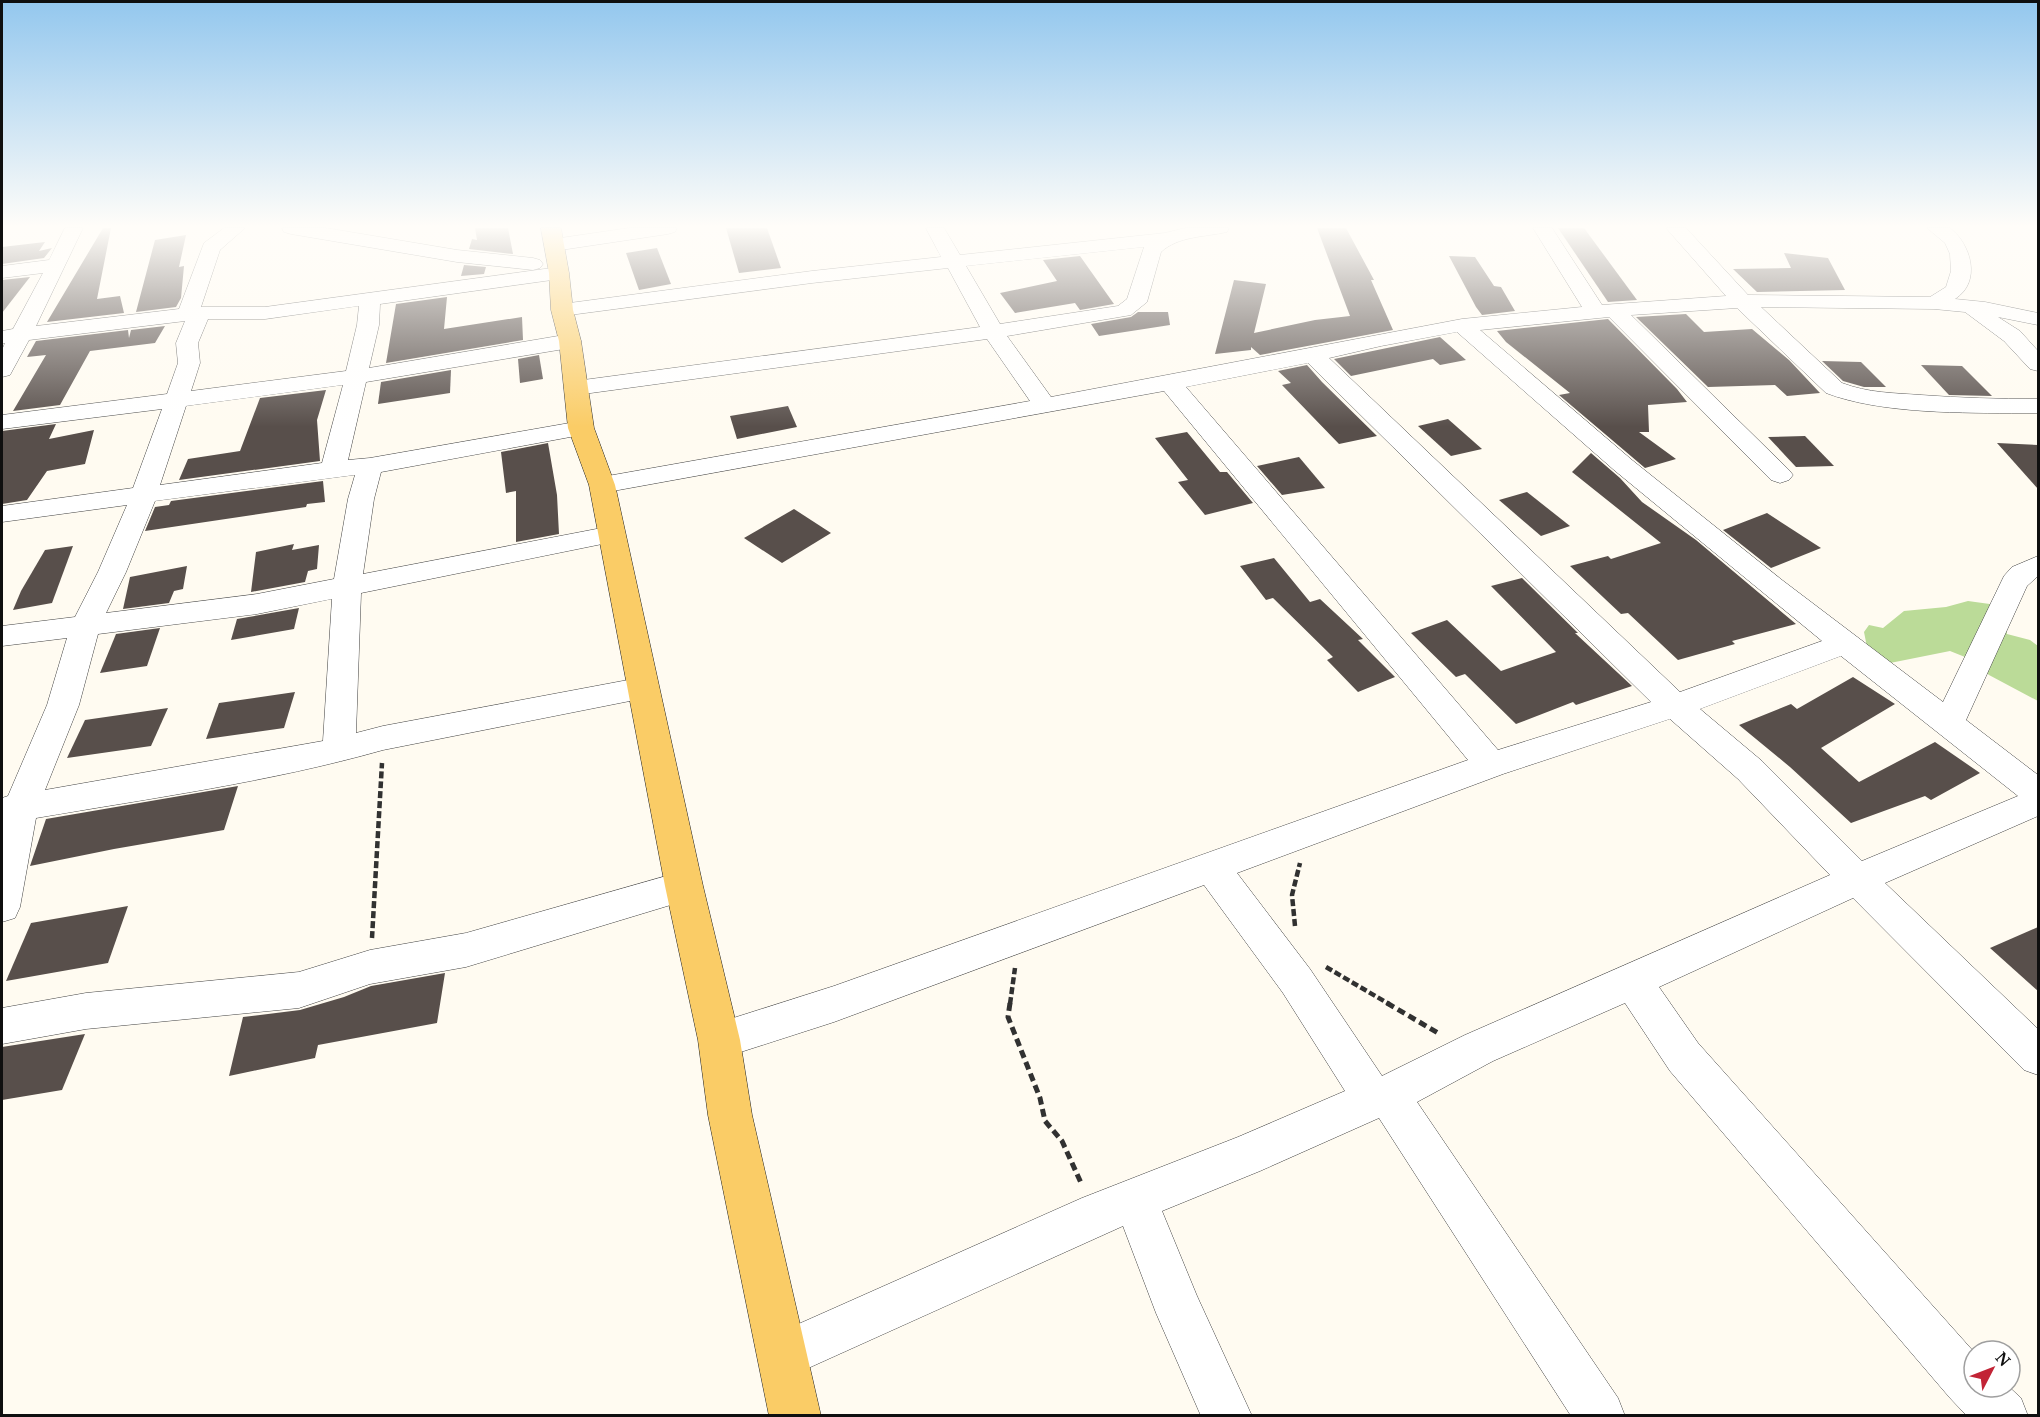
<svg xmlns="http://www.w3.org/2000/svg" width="2040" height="1417" font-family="'Noto Serif',serif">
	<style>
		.forest { fill: #bbdb98 }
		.building { fill: #584f4b }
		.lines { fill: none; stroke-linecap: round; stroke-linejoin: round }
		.minor-casing { stroke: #424242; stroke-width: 1 }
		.primary-casing { stroke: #202020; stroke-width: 1 }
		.path-far1 { stroke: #313131; stroke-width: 4.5; stroke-dasharray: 7 3; stroke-linecap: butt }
		.path { stroke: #313131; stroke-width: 5; stroke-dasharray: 8 4.5; stroke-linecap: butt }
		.minor { fill: #fff; fill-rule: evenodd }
		.primary { fill: #facc66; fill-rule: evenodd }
	</style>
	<rect width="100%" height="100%" fill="#fffbf1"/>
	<path class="forest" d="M1968,601L1997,605L2006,620L2007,634L2030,640L2038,646V701L1989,675L1970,659L1950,651L1890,663L1867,647L1864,632L1869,625L1883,628L1904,611L1946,607Z"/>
	<g class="building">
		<path d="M103,228H111L97,299L120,296L124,313L47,322Z"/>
		<path d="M475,228H508L513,254L469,249L472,239L477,240Z"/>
		<path d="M726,228H767L781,268L739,273Z"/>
		<path d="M1317,228H1346L1374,280H1371L1393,330L1260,355L1251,347V350L1215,354L1234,280L1266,284L1254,333L1315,320L1350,316Z"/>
		<path d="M1558,228H1584L1637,300L1608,302Z"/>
		<path d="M186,235L179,267L184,266L181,298L176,307L136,312L155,240Z"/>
		<path d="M45,242L39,251L52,248L44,258L2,264V247Z"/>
		<path d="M657,248L671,284L639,290L626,253Z"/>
		<path d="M1784,253L1828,258L1845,290L1757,292L1733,269L1791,268Z"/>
		<path d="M1080,256L1114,304L1080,310L1075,303L1015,313L1000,293L1057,281L1043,260Z"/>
		<path d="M1449,256L1475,257L1494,286L1501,287L1515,311L1482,315L1476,307Z"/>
		<path d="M464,265L486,267L484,274L461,276Z"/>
		<path d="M30,277L2,313V280Z"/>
		<path d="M447,297L444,329L522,317L523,340L386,363L396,304Z"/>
		<path d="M1138,312H1168L1170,325L1099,336L1091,324L1131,317Z"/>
		<path d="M1686,314L1704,332L1752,329L1789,360L1820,393L1787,396L1775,385L1708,387L1636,317Z"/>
		<path d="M1608,319L1677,389L1687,402L1648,405L1649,432H1639L1676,459L1645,468L1559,395L1570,393L1506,342L1497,331Z"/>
		<path d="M165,326L155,343L90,351L60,405L13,411L46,355L27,357L36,341L128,330L129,338L131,330Z"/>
		<path d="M1440,337L1466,360L1440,365L1433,359L1351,376L1334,359Z"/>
		<path d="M539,355L543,379L520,383L518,359Z"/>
		<path d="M1822,361L1861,362L1886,387H1864L1843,381Z"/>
		<path d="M1307,365L1322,382L1377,436L1339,444L1282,385L1291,383L1278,371Z"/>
		<path d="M1921,365L1962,366L1992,396L1949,395Z"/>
		<path d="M451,370L450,393L378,404L381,382Z"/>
		<path d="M326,390L317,420L320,461L179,480L188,459L240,451L260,398Z"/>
		<path d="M788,406L797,427L737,439L730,416Z"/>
		<path d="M1448,419L1482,449L1451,456L1418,426Z"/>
		<path d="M56,424L49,439L94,430L85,464L47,471L27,500L2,504V431Z"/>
		<path d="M1187,432L1220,472H1227L1253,503L1205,515L1178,482L1188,480L1155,438Z"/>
		<path d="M1805,436L1834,466L1796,467L1768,437Z"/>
		<path d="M548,443L557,495L559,534L516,542V491L506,493L501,452Z"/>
		<path d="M1997,443L2038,445V489Z"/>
		<path d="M1591,453L1620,478L1642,502L1696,540L1796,624L1732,641L1735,644L1678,660L1628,613L1621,614L1570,566L1608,556L1611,559L1661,543L1572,472Z"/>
		<path d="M1299,457L1325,488L1282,495L1257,466Z"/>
		<path d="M323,481L325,502L307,504L306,507L145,531L155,507L169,505L171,501Z"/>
		<path d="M1527,492L1570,526L1541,536L1499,500Z"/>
		<path d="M794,509L831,533L782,563L744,538Z"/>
		<path d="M1767,513L1821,548L1771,568L1723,530Z"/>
		<path d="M294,544L292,550L319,545L317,569L308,571L305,582L251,592L256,552Z"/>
		<path d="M73,546L52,603L13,610L21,591L45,550Z"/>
		<path d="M1274,558L1310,602L1320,599L1363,639L1358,640L1395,677L1358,692L1327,660L1333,657L1273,598L1266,600L1240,566Z"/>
		<path d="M187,566L183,589L174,591L169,603L123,609L130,577Z"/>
		<path d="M1522,578L1578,633H1575L1632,686L1576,705L1573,702L1516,724L1465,674L1456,677L1411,633L1447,620L1501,671L1556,652L1491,586Z"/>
		<path d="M299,608L294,629L231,640L237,619Z"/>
		<path d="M160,628L147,666L100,673L116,634Z"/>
		<path d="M1853,677L1895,704L1821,748L1859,782L1935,742L1980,773L1931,800L1925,796L1851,823L1790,767L1739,725L1791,704L1797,709Z"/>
		<path d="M295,692L284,728L206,739L219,703Z"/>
		<path d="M168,708L151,746L67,758L85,720Z"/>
		<path d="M238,786L224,830L114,849L30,866L46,819Z"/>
		<path d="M128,906L108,963L6,981L31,923Z"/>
		<path d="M2038,927V991L1990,948Z"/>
		<path d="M445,973L437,1023L318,1045L315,1058L229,1076L243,1017L300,1010L344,997L371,986Z"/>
		<path d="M85,1034L62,1090L2,1100V1047Z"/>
	</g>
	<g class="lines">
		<g class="minor-casing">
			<g id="minor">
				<path d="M65,228H83L36,326L179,309L204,243L224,228H245L220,250L201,307H265L559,267L566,269L569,273L566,277L559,279L380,304L379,325L369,368L570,334L578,336L581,341L578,346L570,348L366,382L348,460L370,458L581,421L590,423L593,428L590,433L581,435L381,472L374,499L363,574L612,526L622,528L625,534L622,540L612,542L361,593L356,733L383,726L644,677L655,680L659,688L655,696L383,750C270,782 152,798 36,818L20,907L15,918L2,922V798L8,796L47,705L67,638L2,646V626L75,617L98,572L127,505L2,522V506L133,488L162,409L2,429V415L167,394L178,363L176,343L185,321L29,340L10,375L2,377V350L5,343H2V331L13,329L43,273L2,278V266L49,260ZM359,306L357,325L346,371L191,391L200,363L198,343L208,319H265ZM343,385L322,463L160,485L186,406ZM355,475L348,499L334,579L257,594L106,613L126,572L155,501ZM332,599L323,741L45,790L79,705L98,634L257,614Z"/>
				<path d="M282,228H326L457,250L533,258L540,260L543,264L540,268L533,270L457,262L291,234L284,232Z"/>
				<path d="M629,228H677L675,232L668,234L554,251L547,249L544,245L547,241L554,239Z"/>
				<path d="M926,228H944L960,255L1165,233L1185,228H1229L1227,232C1205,237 1178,236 1161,252L1147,302L1131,315L1007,336L1051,397L1462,319L1582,307L1533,228H1552L1602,305L1726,296L1666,228H1686L1748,295L1930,297L1946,287L1951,271L1950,254L1945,243L1927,228H1950C1971,244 1982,282 1955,299L1985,302L2038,313V325L1998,317L2020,331L2038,351V371L2030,369L2004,341L1965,312L1934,309L1761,307L1842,383C1868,393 1894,393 1921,395C1960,398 1999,399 2038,399V413H2023C1964,413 1881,414 1826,393L1737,308L1631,315L1789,470L1793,475L1789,480L1780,483L1771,480L1609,317L1480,330L1632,460L1782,580L1943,702L2004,576L2012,567L2038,556V576L2027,586L1966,720L2038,775V816L1885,883L2038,1029V1075L2024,1070L1853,898L1659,987L1698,1043L1974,1352V1387H2009L2021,1398L2028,1416H1967L1950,1398L1670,1071L1625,1003L1493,1061L1417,1102L1618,1398L1625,1416H1571L1379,1118L1260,1171L1162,1211L1197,1296L1252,1416H1201L1156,1313L1123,1226L784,1379L767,1372L760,1355L767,1338L1082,1198L1238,1137L1345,1091L1283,993L1204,885L834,1022L719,1059L705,1053L699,1040L705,1027L834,986L1468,760L1164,391L602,493L593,490L589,485L593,480L602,477L1030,401L987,339L576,395L568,393L564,388L568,383L576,381L980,327L948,268L812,283L562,316L555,314L552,310L555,306L562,304L812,271L941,257ZM1144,247L1127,299L1118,306L1000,324L966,266ZM1457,332L1614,470L1822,641L1680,692L1329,358L1381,346ZM1308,363L1651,702L1498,750L1186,387ZM1841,656L2018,796L1862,861L1762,761L1700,709ZM1670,719L1738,779L1830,875L1465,1035L1382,1076L1310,969L1237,873L1503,774Z"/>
				<path d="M684,871L697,875L702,886L697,897L466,967L370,984L299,1008L86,1029L2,1044V1008L86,993L299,972L370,950L466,933Z"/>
			</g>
		</g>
		<g class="primary-casing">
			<path id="primary" d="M541,228H561L569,273L573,310L581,341L594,428L615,485L703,886L740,1040L752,1115L821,1416H769L708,1115L698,1040L665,886L589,485L568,428L559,341L551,310L549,273Z"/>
		</g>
		<g class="path-far1">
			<path d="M1295,926L1292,895L1300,863"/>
			<path d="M372,938L382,763"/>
			<path d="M1326,967L1389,1004"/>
			<path d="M1010,1004L1015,968"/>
		</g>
		<g class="path">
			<path d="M1010,1003L1008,1017L1040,1098L1045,1121L1062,1141L1082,1185"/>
			<path d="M1387,1003L1438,1033"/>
		</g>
		<use href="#minor" class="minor"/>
		<use href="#primary" class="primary"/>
	</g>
	<linearGradient id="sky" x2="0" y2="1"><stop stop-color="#93c7ee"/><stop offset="0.53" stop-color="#fffdf9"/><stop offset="1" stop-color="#fffdf9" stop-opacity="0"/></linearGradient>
	<rect width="2040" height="427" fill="url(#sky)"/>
	<rect width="2040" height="1417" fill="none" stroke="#0f0f0f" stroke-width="6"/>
	<g transform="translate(1992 1369) rotate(48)"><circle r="28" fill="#ffffff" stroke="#9f9f9f" stroke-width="1.5"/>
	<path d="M0-4.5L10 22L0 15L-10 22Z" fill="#c22436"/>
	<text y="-9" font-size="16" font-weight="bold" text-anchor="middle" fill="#0f0f0f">N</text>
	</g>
</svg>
